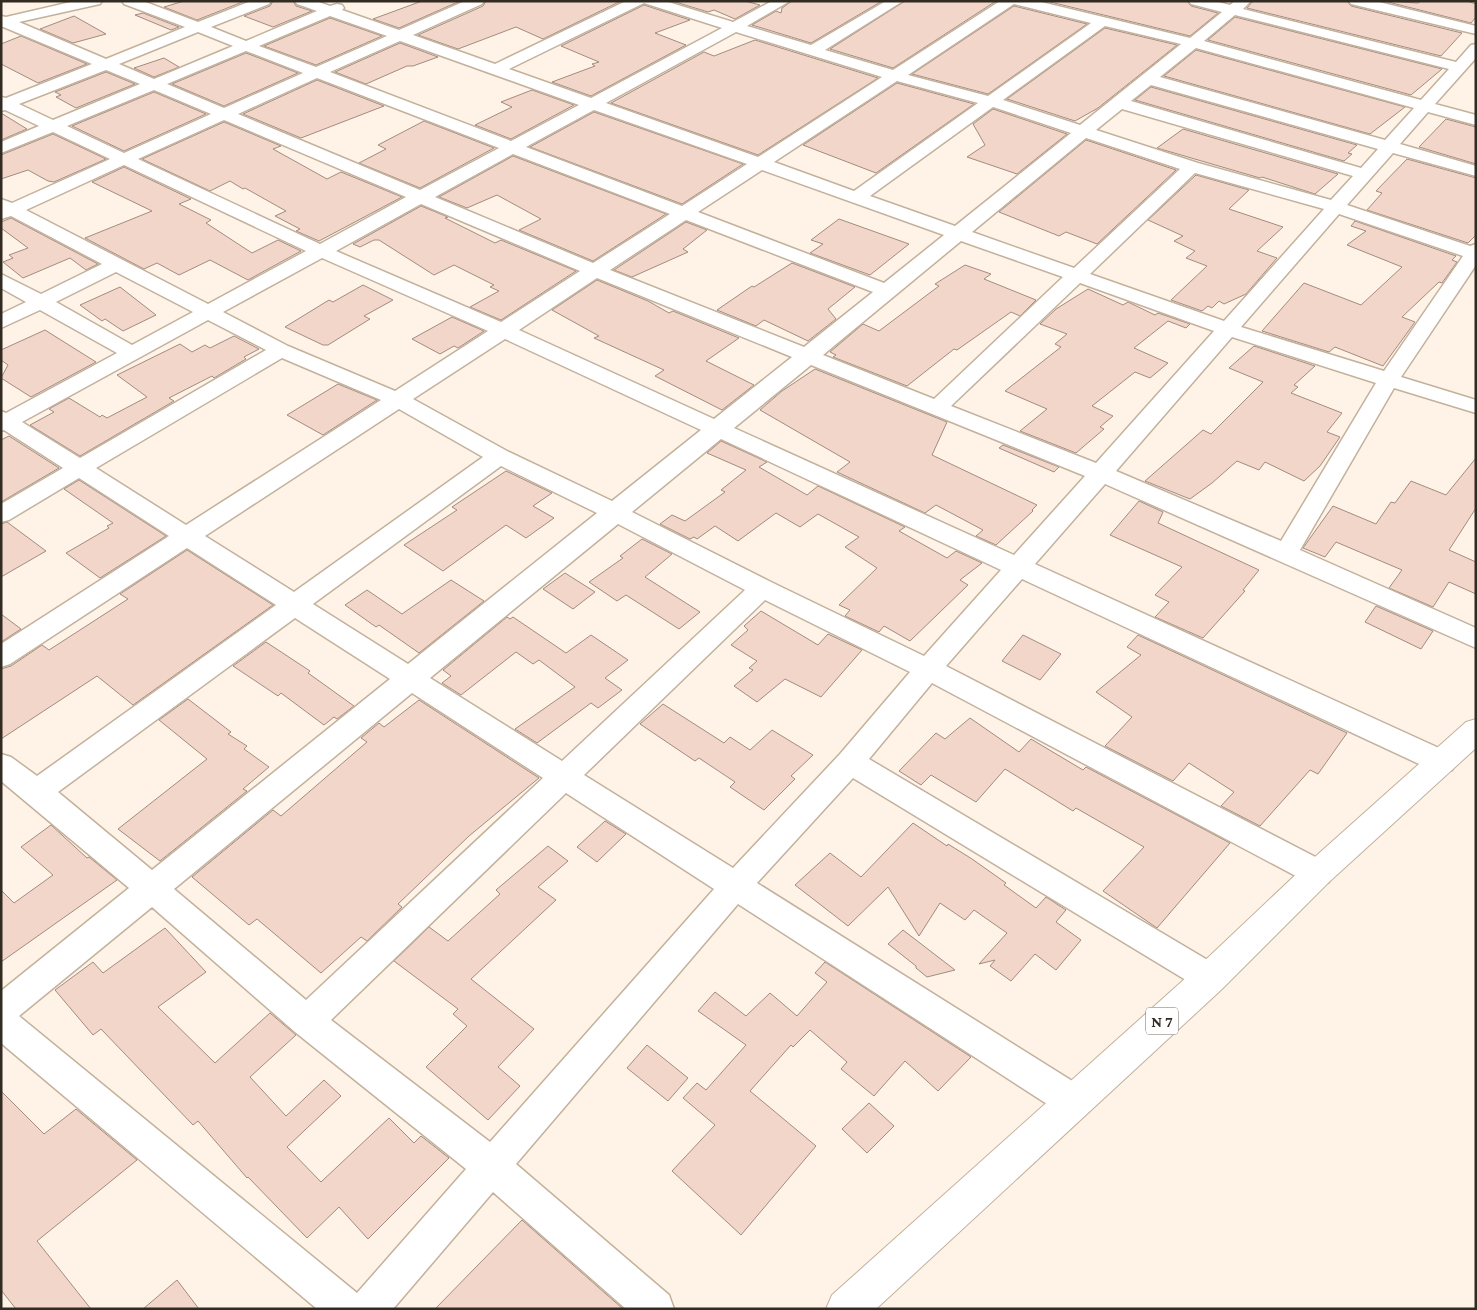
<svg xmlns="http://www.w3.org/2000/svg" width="1477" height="1310" font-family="'Crimson Pro',serif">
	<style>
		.building { fill: #f2d6ca; stroke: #a48b80 }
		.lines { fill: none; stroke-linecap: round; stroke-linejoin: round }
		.minor-casing { stroke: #c3b19c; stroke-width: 3 }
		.highway-casing { stroke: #c3b19c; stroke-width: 2 }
		.minor { fill: #fff; fill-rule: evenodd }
		.highway { fill: #fff; fill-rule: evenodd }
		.labels { text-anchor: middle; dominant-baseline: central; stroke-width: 5; stroke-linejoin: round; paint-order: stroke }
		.shield { fill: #fff; stroke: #706b64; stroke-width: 1 }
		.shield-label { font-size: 16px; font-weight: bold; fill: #322b22 }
	</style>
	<rect width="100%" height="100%" fill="#fef3e6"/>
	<g class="building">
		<path d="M184,1H245L197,20L164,7Z"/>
		<path d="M273,1H293L296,6L312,11L273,27L244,16L270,6Z"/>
		<path d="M422,1H460L399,28L373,19Z"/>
		<path d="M486,1H621L543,39L516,27L458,49L418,35L483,6Z"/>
		<path d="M672,1H745L760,5L735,19L714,10L708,12Z"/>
		<path d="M792,1H882L811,43L752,25L776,11L781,13L782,8Z"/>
		<path d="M905,1H996L893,68L830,49Z"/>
		<path d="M1046,1H1187L1191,6L1218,13L1190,36Z"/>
		<path d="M1253,1H1347L1351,6L1462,33L1441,56L1247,8Z"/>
		<path d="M1384,1L1418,3L1421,1H1467L1476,4V17L1471,23Z"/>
		<path d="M644,5L690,20L655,33L686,45L591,96L552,82L595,66L592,64L599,62L561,46Z"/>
		<path d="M1014,6L1087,24L988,94L912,74Z"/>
		<path d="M143,13L179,27L171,30L135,15Z"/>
		<path d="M74,16L106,34L73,43L40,29Z"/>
		<path d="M1235,17L1442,69L1411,95L1208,40Z"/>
		<path d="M330,18L382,36L316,65L264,46Z"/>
		<path d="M1105,28L1177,45L1098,108L1075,121L1007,99Z"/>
		<path d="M21,36L87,64L38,83L1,64V44Z"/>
		<path d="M755,40L878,78L758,155L611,103L704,52L714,56Z"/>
		<path d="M400,43L438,57L413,66H407L366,84L335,72Z"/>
		<path d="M1196,50L1405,107L1370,134L1164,76Z"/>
		<path d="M246,53L298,73L224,106L172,84Z"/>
		<path d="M164,58L179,67L154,77L134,68Z"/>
		<path d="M106,72L135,84L76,108L56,97L61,95L55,92Z"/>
		<path d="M317,80L384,106L301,138L243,114Z"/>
		<path d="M897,83L974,104L876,173L803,145Z"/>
		<path d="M1151,87L1357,145L1348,153L1352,154L1344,161L1135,100Z"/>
		<path d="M532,90L574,105L511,139L475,125L512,107L501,102Z"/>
		<path d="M154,92L206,114L124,151L72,126Z"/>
		<path d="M993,109L1067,134L1017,174L967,157L985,145L973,124Z"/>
		<path d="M594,112L743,164L682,204L530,147Z"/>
		<path d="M1,113L27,129L1,140Z"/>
		<path d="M1446,119L1476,127V164L1419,147Z"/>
		<path d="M424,121L494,148L420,188L359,163L386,149L378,145Z"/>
		<path d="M224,122L281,146L273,149L327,179L341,172L402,197L319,241L296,231L300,229L275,216L286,211L245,188L243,189L230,181L210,191L142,159Z"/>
		<path d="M1183,129L1338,174L1315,194L1262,177L1260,178L1157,148Z"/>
		<path d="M53,134L106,159L54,182L48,181L28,170L1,179V155Z"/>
		<path d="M1086,140L1176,170L1097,244L1066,232L1059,236L999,212Z"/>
		<path d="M513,156L666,214L593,261L519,230L541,219L497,195L467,208L439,197Z"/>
		<path d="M1407,159L1476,178V235L1468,243L1367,210L1382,193L1376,191Z"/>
		<path d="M124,167L191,199L179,204L211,220L206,223L252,253L278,240L301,251L248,280L210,260L179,275L157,263L144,269L85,238L152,211L92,182Z"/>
		<path d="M1196,175L1249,190L1229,209L1283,227L1257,251L1277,258L1246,294L1224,304L1219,301L1212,308L1208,306L1202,311L1171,300L1207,266L1186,258L1195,251L1174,241L1183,236L1148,220Z"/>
		<path d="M421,206L448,217L445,218L495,243L501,240L576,271L501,320L470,307L499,291L490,287L494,285L454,265L434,275L379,240H374L360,247L353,244Z"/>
		<path d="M11,218L98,264L86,270L70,258L23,278L3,262L13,258L9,255L28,248L1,228V222Z"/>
		<path d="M839,219L909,244L870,275L810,253L823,244L811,240Z"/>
		<path d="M1355,221L1456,256L1452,260L1457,262L1442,283L1439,282L1402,317L1415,322L1383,366L1335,347L1329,352L1262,331L1304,283L1361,305L1402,267L1347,245L1366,231L1351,226Z"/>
		<path d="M686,222L707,230L683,249L688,252L632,277L614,270Z"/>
		<path d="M792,263L855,287L828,309L836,319L808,341L764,320L756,326L717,310L752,286L754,287Z"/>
		<path d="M965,265L991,274L984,279L1036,300L1020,316L1011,312L957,350L954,349L907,386L833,357L836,355L830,352L863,324L879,331L939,286L935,284Z"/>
		<path d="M597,280L648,301L669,313L673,311L739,338L706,361L754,385L722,410L655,376L664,370L594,338L599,336L552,310Z"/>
		<path d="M363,285L393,300L364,316L370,319L328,345H323L285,327L329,300L333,302Z"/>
		<path d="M120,287L156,315L123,331L105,319L102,321L80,305Z"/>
		<path d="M1088,289L1123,305L1128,302L1155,315L1158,313L1190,324L1186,328L1168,321L1134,348L1168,363L1150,378L1135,372L1092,406L1113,416L1100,427L1104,429L1076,453L1020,431L1047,409L1005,391L1061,347L1055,344L1067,334L1040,324L1056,309Z"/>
		<path d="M452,317L484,331L458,348L454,346L440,354L412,339Z"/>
		<path d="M45,330L96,362L31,397L1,378L8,365L1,360V350Z"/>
		<path d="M234,336L259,349L244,357L246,359L214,378L212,376L169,398L174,401L80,456L30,425L54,412L49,409L69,398L100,417L102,415L107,418L147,397L117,375L180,344L192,352L205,345L210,348Z"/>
		<path d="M1254,346L1315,366L1294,385L1298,387L1291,393L1342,413L1327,432L1340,437L1320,466L1304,481L1265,462L1259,470L1237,461L1212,483L1190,499L1145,481L1203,430L1211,434L1263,382L1229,368Z"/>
		<path d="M815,369L947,422L932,455L1037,505L1032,510L1033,511L996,545L976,536L983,530L936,505L925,513L837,472L850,462L760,410L782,391Z"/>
		<path d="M338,384L377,400L323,435L287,415Z"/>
		<path d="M9,436L59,468L1,502V440Z"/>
		<path d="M721,441L767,462L759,467L807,495L818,486L905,527L899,531L947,558L956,551L982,563L960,580L968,585L910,641L884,626L879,632L845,616L850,610L839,605L877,568L845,547L859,537L818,514L800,527L776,513L738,541L715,526L697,539L694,537L690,539L660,524L672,515L685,521L725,492L721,490L746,470L707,453Z"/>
		<path d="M1003,445L1059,467L1054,472L999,448Z"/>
		<path d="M1476,458V508L1449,550L1476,562V594L1449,582L1433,607L1389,588L1402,570L1336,542L1325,557L1303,548L1333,506L1376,524L1391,502L1395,503L1411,481L1446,495Z"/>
		<path d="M506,471L552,493L533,506L554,518L526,538L506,525L443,571L404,545L457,510L452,507Z"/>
		<path d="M79,480L166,536L100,578L66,553L109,528L107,526L113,523L64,489Z"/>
		<path d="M1139,501L1163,512L1158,523L1259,570L1243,590L1245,591L1203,638L1155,617L1169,602L1155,595L1182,567L1110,535Z"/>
		<path d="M7,522L46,551L1,577V524Z"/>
		<path d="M642,539L672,554L645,577L700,612L679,629L626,595L617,601L589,582L623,558L620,556Z"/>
		<path d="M187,550L273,605L133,705L97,676L1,739V669L11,666L42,645L49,650L128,599L120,594Z"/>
		<path d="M565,573L595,592L573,609L543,589Z"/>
		<path d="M451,580L484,601L419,653L379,625L376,627L345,605L367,590L402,614Z"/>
		<path d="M1376,606L1433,631L1421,649L1365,622Z"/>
		<path d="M761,611L818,645L828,634L862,650L821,697L785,679L757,702L734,686L753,670L749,668L757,661L731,645L748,630L744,626Z"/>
		<path d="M1,614L21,629L1,642Z"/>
		<path d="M507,617L510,619L513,617L566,653L591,635L628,660L605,678L622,690L598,708L591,703L537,743L515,729L575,687L539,660L533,664L516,652L461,695L442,683L451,676L443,670Z"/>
		<path d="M1023,635L1061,654L1040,680L1002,661Z"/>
		<path d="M1138,635L1347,733L1318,774L1310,770L1260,826L1221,806L1234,792L1189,763L1173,781L1105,746L1132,717L1096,692L1141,655L1127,647Z"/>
		<path d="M266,642L310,671L308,673L354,706L337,719L334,717L324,725L281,693L278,696L233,666Z"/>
		<path d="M188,699L231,732L228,734L247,746L244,749L269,767L243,789L247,791L160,861L118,829L207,759L159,720Z"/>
		<path d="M419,700L539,778L469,836L398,904L402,907L367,941L361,937L321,973L257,919L249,925L192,877L273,810L281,816L367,742L361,738L379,723L384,727Z"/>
		<path d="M663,704L724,743L730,737L750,750L772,730L813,755L791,776L795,779L764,810L730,787L735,782L699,758L695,761L640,724Z"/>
		<path d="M970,718L1019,752L1031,739L1083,770L1086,767L1230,843L1157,928L1103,891L1144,847L1076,808L1073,811L1005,769L976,802L931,775L921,785L899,771L936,733L945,739Z"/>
		<path d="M605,821L626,834L597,862L577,847Z"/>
		<path d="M913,823L947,846L948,844L972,859L1006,883L1004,885L1036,908L1046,897L1066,910L1056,922L1081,940L1056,970L1035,954L1011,981L990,966L995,960L979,964L1007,933L974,910L965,920L940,903L919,936L888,887L848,926L795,885L830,853L861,877Z"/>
		<path d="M51,825L87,858L89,857L117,880L1,962V890L14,903L53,875L21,847Z"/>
		<path d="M548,846L568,861L538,887L556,900L471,979L534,1029L498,1067L520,1086L488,1120L426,1067L467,1026L453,1014L458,1009L394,961L429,927L448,941L500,894L496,890Z"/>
		<path d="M165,928L206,972L158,1007L215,1063L270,1013L296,1035L250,1077L286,1116L324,1080L341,1096L287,1147L321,1182L389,1118L414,1143L421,1136L449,1158L368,1239L339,1207L307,1238L248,1177L247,1178L198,1121L193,1125L101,1029L93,1035L55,990L93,962L103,973Z"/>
		<path d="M903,930L955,970L927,977L916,968V966L888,944Z"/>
		<path d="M825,962L971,1057L938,1091L905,1061L874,1096L841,1069L847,1062L810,1030L793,1047L791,1045L750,1091L816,1146L741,1235L672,1171L715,1125L683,1098L697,1083L706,1090L746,1045L698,1011L715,992L746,1016L770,993L797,1016L827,982L815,973Z"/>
		<path d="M647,1045L688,1078L668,1101L627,1068Z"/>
		<path d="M1,1091L44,1134L76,1109L137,1160L37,1241L91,1309H16L1,1290Z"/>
		<path d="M869,1103L894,1126L867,1153L842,1129Z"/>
		<path d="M522,1220L623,1309H435Z"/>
		<path d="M177,1280L199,1309H143Z"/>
	</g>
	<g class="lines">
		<g class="minor-casing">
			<g id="minor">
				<path d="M75,1H102L100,4L19,22L106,59L185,27L124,4L122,1H143L198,22L251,1H271L269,4L211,27L246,41L317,11L297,4L295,1H316L330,6L337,4L342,5L344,8L342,10L399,30L465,1H484L482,4L413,35L495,64L626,1H665L733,22L772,1H790L747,26L811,45L886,1H903L825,50L893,70L1000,1H1037L1190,38L1222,12L1191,4L1189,1H1214L1230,5L1235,1H1251L1243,9L1456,62L1471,45L1476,44V58L1435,104L1476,115V125L1428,112L1400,144L1476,166V176L1393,153L1347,205L1470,246L1476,244V265L1401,377L1476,400V413L1394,388L1300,550L1476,628V648L1105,484L1035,564L1452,754L1456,762L1452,770L1442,773L1432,770L1022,579L946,666L1329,864L1333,873L1329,882L1318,886L1307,882L932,683L869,759L1221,968L1226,978L1221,988L1210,992L1199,988L853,778L757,883L1085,1089L1090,1101L1085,1113L1073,1118L1061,1113L738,904L516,1164L669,1295L674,1309H626L493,1192L393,1309H317L1,1043V991L129,888L1,781V754L11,757L37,776L276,605L187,548L10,664L1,667V644L169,536L79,478L9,520L1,522V504L63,468L4,430L1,431V411L6,413L117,353L40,310L1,328V314L26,302L1,288V274L41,294L102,264L11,216L1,219V199L12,203L110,159L53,132L1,153V142L39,126L5,110L1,111V97L6,98L92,64L1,26V16L6,17ZM644,3L722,28L591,98L509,69ZM1014,4L1091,23L988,96L908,75ZM1235,15L1449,69L1421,100L1204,41ZM330,16L387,36L316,67L259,46ZM1105,26L1181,44L1080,125L1003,100ZM198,32L233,46L154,79L119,64ZM736,32L882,77L758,157L606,103ZM400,41L579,105L511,141L330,72ZM1196,48L1414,108L1385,140L1160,77ZM246,51L303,73L224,108L167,84ZM106,70L140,84L53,120L19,104ZM317,78L499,148L420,190L238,114ZM897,81L978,103L854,191L774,162ZM1151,85L1378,149L1361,168L1131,101ZM154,90L211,114L124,153L67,126ZM993,107L1071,133L955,226L870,196ZM1122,109L1353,176L1331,200L1198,163L1096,130ZM594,110L747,164L682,206L526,147ZM224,120L406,197L320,244L138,159ZM1086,138L1180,169L1074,268L972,232ZM513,154L670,214L593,263L435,197ZM124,165L306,251L208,304L26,210ZM762,170L944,235L884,283L698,212ZM1195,173L1324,209L1224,321L1090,274ZM421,204L580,271L501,322L336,251ZM1339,214L1463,256L1384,371L1241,327ZM686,220L873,292L804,347L610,270ZM961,241L1063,277L934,399L823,355ZM322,258L488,331L395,391L288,346L223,312ZM116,272L193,312L132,345L56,302ZM597,278L792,357L714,419L519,330ZM1080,283L1214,331L1096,463L951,406ZM208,320L266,350L80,458L22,422ZM1232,337L1376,383L1281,541L1116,471ZM505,339L701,430L612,501L507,451L413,399ZM282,358L381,400L186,525L96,468ZM811,365L1085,476L1014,555L734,428ZM399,409L483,457L294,592L205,536ZM721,439L1001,570L924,656L771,582L632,512ZM501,466L597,513L408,664L313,604ZM618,524L745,590L562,761L430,678ZM765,600L910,672L840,754L733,868L584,775ZM295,618L390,679L152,870L58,792ZM412,693L543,778L306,1000L174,889ZM566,793L714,889L490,1142L331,1020ZM152,907L295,1032L466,1169L357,1293L19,1016Z"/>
				<path d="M1349,1H1375L1476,26V34L1351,4Z"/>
			</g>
		</g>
		<g class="highway-casing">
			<path id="highway" d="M1476,719V748L1329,882L1222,989L876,1309H826L832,1295L1198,967L1307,864L1466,722Z"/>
		</g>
		<use href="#minor" class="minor"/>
		<use href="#highway" class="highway"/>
	</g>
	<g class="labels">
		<rect class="shield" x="1146" y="1007.5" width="32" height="27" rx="4"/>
		<g class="shield-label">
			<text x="1162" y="1021">N 7</text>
		</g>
	</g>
	<rect width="1477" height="1310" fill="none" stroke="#322b22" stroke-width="5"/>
</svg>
